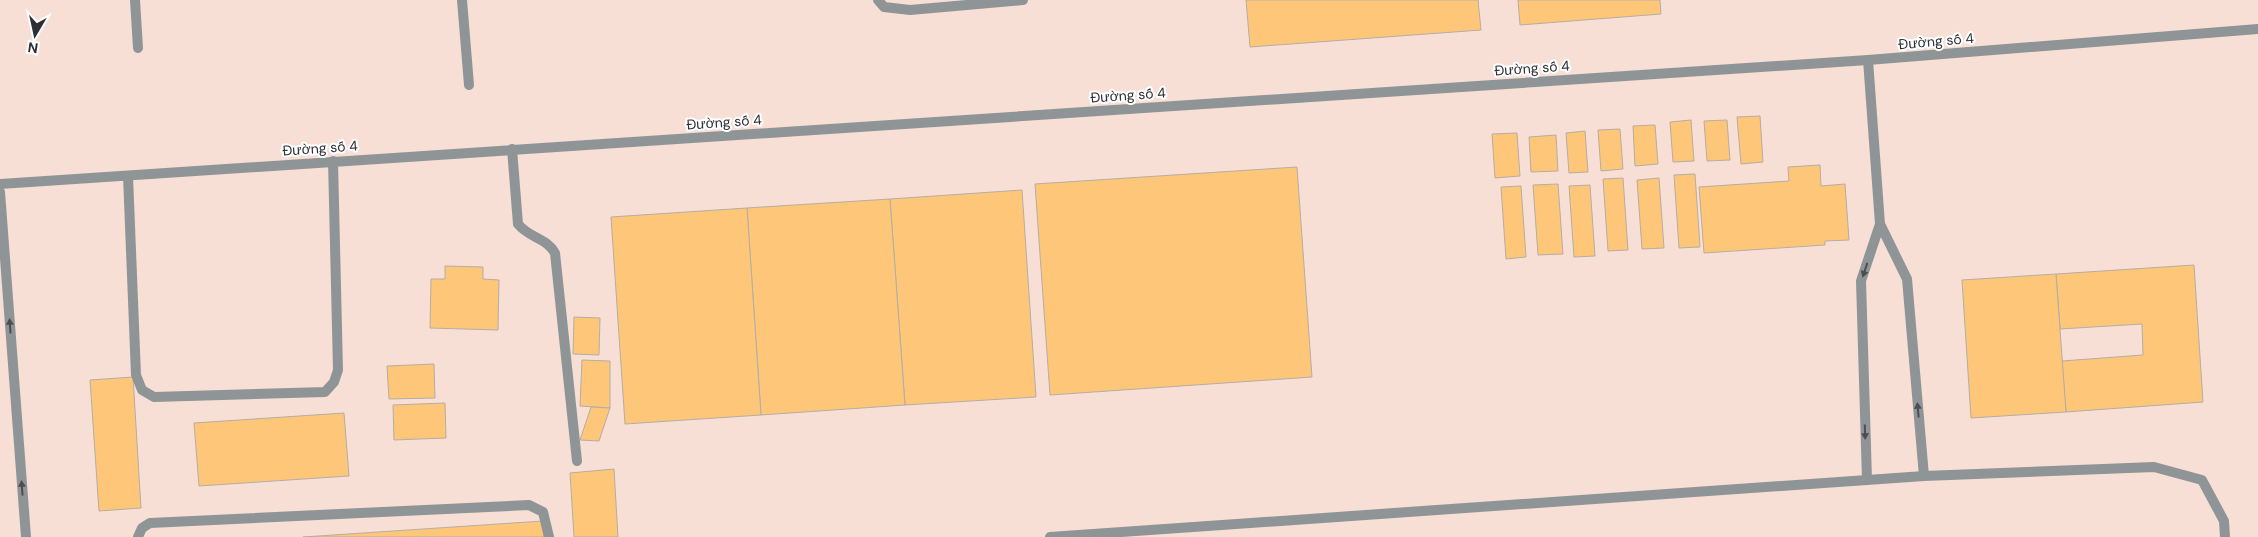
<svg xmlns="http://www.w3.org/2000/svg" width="2258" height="537" font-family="'DM Sans',sans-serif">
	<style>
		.industrial { fill: #f8dfd6 }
		.building { fill: #fdc678; stroke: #b5aea4 }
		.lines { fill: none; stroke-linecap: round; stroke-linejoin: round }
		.service { stroke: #8f9596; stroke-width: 10 }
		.minor { stroke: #8f9596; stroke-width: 10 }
		.oneway { fill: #4a4e51 }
		.labels { text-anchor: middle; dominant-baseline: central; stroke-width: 4; stroke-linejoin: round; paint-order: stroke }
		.street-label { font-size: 14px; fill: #2c2f33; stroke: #fff }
	</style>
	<rect width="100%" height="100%" fill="#e8f0fa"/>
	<rect class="industrial" x="0" y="0" width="2258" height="537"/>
	<g class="building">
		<path d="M1246,0H1478L1481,30L1250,47Z"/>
		<path d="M1518,0H1660L1661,14L1520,25Z"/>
		<path d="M1760,116L1763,162L1741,164L1737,117Z"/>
		<path d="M1691,120L1694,161L1673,162L1670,122Z"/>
		<path d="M1727,120L1730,160L1707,161L1704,121Z"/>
		<path d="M1655,125L1658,164L1635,166L1633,126Z"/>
		<path d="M1620,129L1623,169L1601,171L1598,130Z"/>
		<path d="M1585,131L1588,172L1569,173L1566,133Z"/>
		<path d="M1517,133L1520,176L1495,178L1492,134Z"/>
		<path d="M1556,135L1558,171L1531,172L1529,137Z"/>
		<path d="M1820,165L1821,186L1845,184L1849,240L1825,241V245L1704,253L1699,187L1789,181L1788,167Z"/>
		<path d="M1297,167L1312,377L1050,395L1035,184Z"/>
		<path d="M1695,174L1700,247L1679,248L1674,175Z"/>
		<path d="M1623,178L1628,250L1608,251L1603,179Z"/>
		<path d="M1659,178L1664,248L1642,249L1637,180Z"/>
		<path d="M1558,184L1563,254L1538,255L1533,185Z"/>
		<path d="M1590,185L1595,256L1574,257L1569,186Z"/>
		<path d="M1521,186L1526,257L1506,259L1501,187Z"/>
		<path d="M1022,190L1036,397L905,405L890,199Z"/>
		<path d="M890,199L905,405L761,415L747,208Z"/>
		<path d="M747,208L761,415L625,424L611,217Z"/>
		<path d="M2194,265L2203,402L2066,412L2062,361L2143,355L2142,324L2060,329L2056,274Z"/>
		<path d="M445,266L483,267V279L499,280L498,330L430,328L431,279H445Z"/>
		<path d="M2056,274L2066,412L1971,418L1962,280Z"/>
		<path d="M574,317L600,318L599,355L573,354Z"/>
		<path d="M582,360L610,361V408L580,406Z"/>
		<path d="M434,364L435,398L389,399L387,366Z"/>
		<path d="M133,377L141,508L99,511L90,380Z"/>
		<path d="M445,403L446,438L394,440L393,405Z"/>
		<path d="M591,407L610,408L599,441L580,440Z"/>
		<path d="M344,413L349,476L199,486L194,423Z"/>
		<path d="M614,469L618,537H574L570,473Z"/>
		<path d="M543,521L544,537H303Z"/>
	</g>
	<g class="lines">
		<g class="service">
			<path d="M135,0L138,48"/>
			<path d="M462,0L469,85"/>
			<path d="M878,0L884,7L910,10L1023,0"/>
			<path d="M1868,60L1880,224L1907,279L1924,476"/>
			<path d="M512,149L518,224C529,238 547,238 555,253L577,461"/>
			<path d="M128,176L136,375L142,390L154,397L325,392L334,382L338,370L333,161"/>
			<path d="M1867,480L1861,281L1880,224"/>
			<path d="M138,537L142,528L150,523L529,505L543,512L549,537"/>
			<path d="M1050,537L1924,476L2154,467L2202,480L2224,521L2225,537"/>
		</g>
		<g class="minor">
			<path d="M0,184L1868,60L2258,29"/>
			<path d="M0,192L26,537"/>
		</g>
	</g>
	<defs><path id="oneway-solid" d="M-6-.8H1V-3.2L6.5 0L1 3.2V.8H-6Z" transform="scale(1.25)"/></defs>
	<g class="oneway">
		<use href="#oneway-solid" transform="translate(1865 270) rotate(108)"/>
		<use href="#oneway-solid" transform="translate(10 326) rotate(-94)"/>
		<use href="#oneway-solid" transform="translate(1918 410) rotate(-95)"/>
		<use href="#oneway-solid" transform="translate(1865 432) rotate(88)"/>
		<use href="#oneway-solid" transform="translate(22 488) rotate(-94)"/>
	</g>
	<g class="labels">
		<g class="street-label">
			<text transform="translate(1936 41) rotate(-5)">Đường số 4</text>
			<text transform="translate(1532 68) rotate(-4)">Đường số 4</text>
			<text transform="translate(1128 95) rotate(-4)">Đường số 4</text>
			<text transform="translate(724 122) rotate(-4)">Đường số 4</text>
			<text transform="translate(320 148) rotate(-4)">Đường số 4</text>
		</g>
	</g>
	<g transform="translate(35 35) rotate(189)" stroke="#ffffff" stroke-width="4" paint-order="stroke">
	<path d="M0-4L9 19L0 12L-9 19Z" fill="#2c2f33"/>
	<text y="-8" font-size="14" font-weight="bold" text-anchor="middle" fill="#2c2f33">N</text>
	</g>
</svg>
